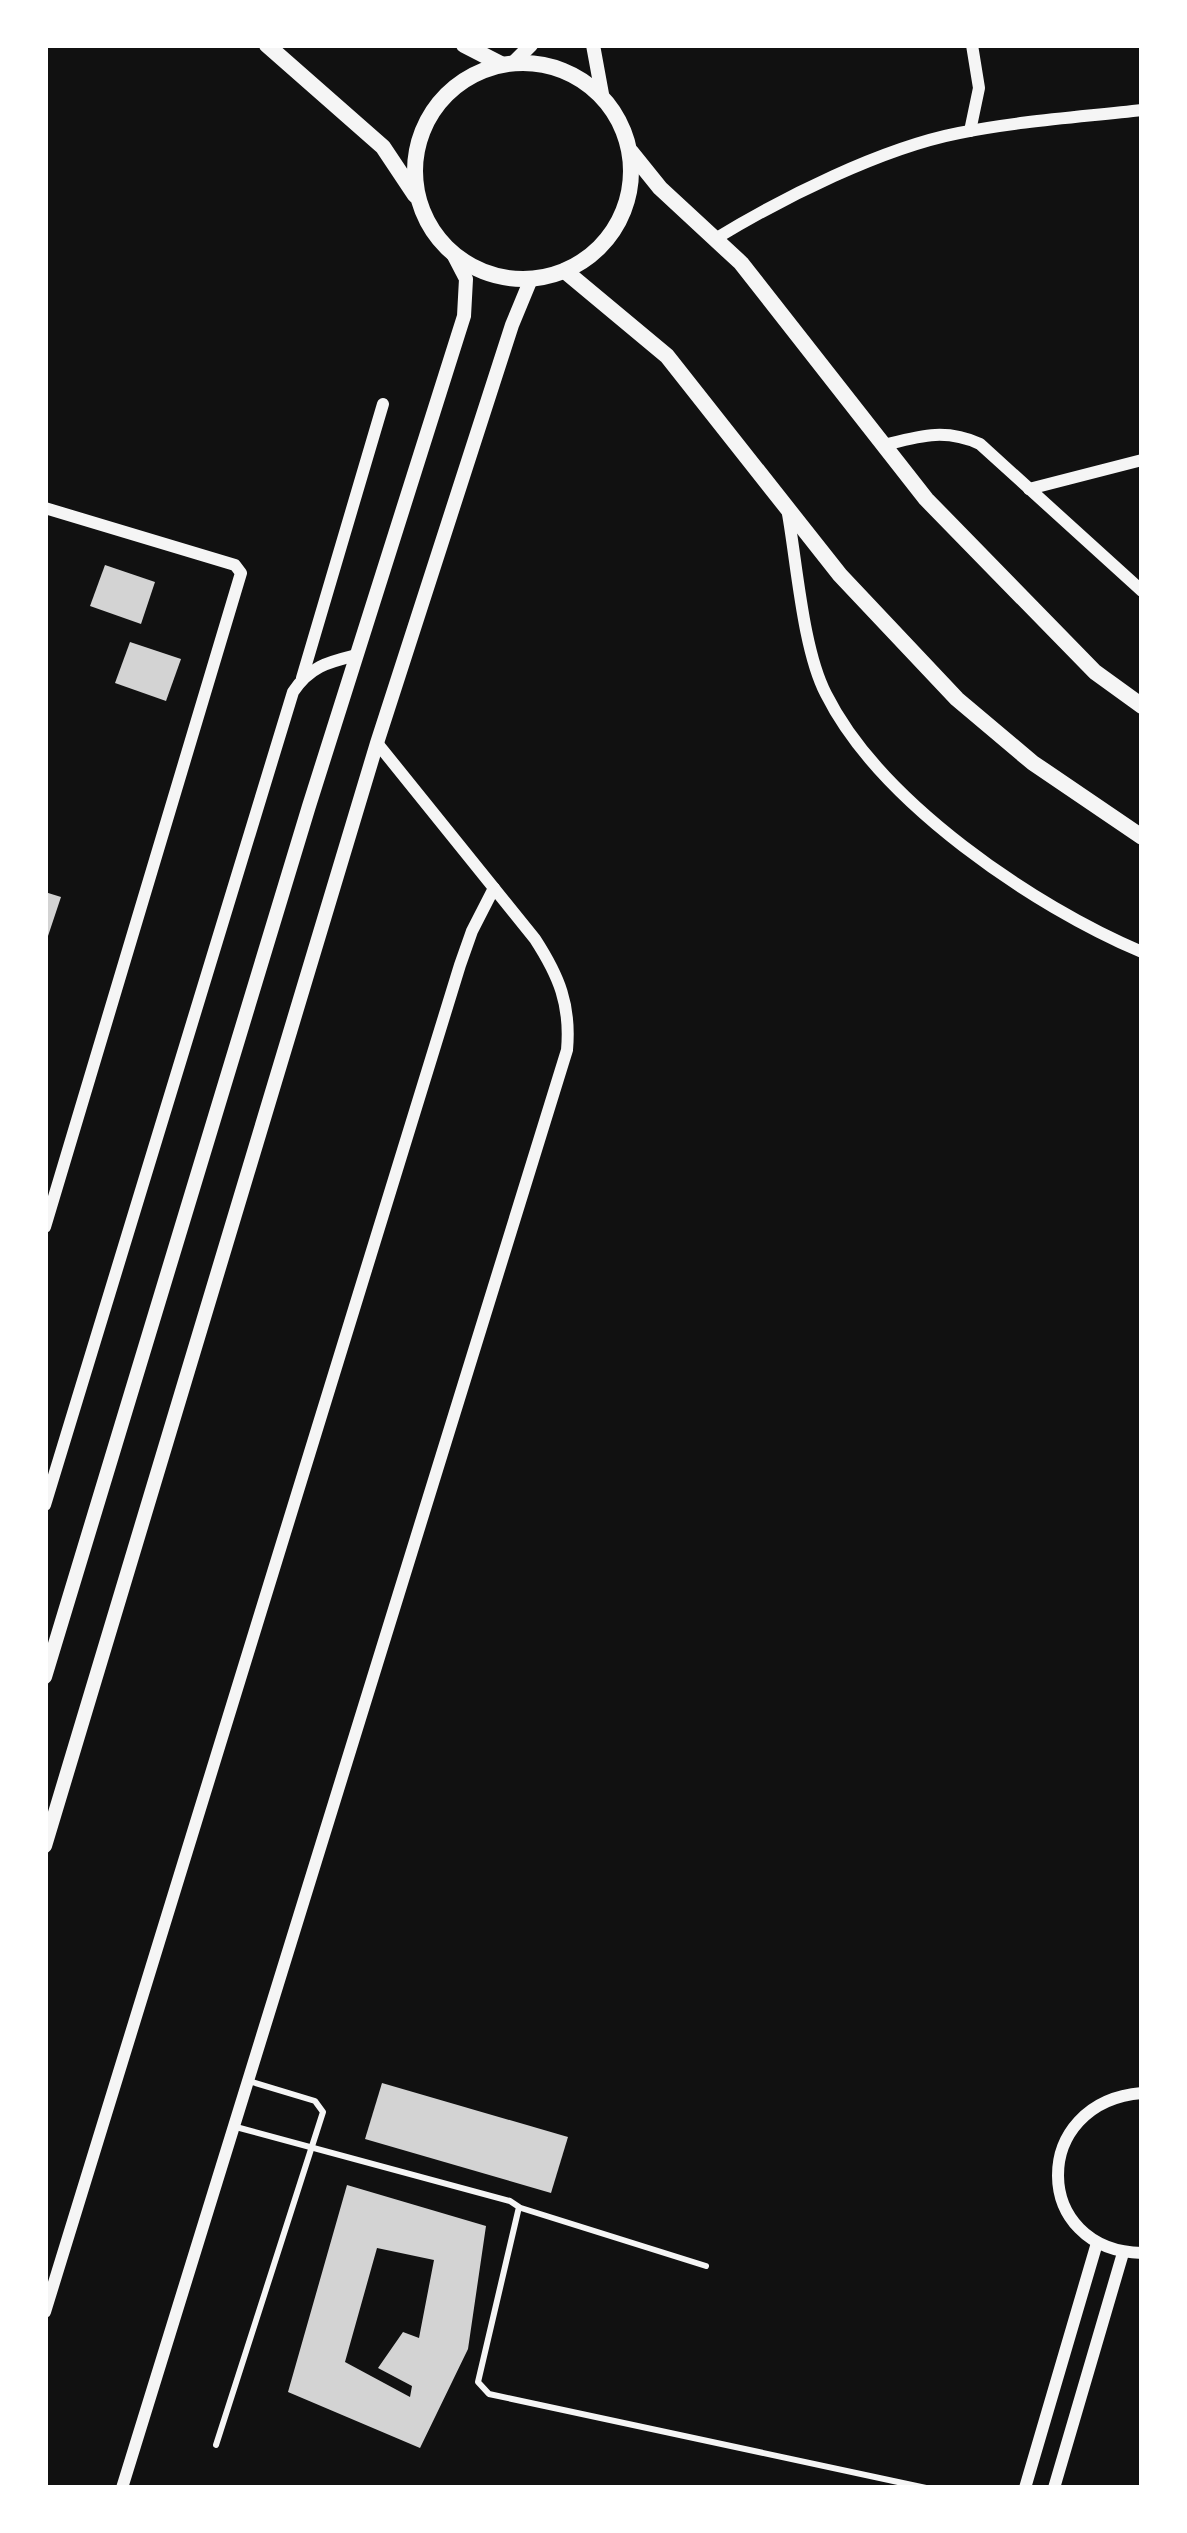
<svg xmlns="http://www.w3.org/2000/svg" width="1187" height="2533" font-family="Rubik,sans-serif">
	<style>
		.building { fill: #d3d3d3; fill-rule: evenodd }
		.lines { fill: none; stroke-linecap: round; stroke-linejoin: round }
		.service { stroke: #f5f5f5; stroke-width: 6 }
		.minor { stroke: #f5f5f5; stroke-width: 12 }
		.tertiary { stroke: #f5f5f5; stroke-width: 14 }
		.secondary { stroke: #f5f5f5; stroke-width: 16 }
	</style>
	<rect width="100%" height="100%" fill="#111"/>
	<g class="building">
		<path d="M105,565L155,582L141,624L90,606Z"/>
		<path d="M130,642L181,659L166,701L115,683Z"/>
		<path d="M45,892L61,897L46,942H45Z"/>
		<path d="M382,2083L568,2137L551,2193L365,2139Z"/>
		<path d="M347,2185L486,2226L468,2349L420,2448L288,2392ZM377,2248L434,2260L419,2338L403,2332L378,2368L412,2386L410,2397L345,2362Z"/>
	</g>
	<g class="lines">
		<g class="service">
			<path d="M236,2127L510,2201L519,2207L478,2382L489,2394L926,2488"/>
			<path d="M521,2208L706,2266"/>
			<path d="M216,2445L323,2112L315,2101L249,2081"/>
		</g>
		<g class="minor">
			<path d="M970,131L979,88L972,45"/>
			<path d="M715,239C782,198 882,148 959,133C1019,121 1081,117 1142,110"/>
			<path d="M884,445C920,436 945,428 980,444L1142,591"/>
			<path d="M1029,489L1142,460"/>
			<path d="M45,508L235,565L241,573L45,1227"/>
			<path d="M788,514C797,565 803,650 826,694C880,802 1033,906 1142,952"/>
			<path d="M302,678L383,404"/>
			<path d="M45,1505L293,692C310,666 329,662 357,655"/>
			<path d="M1142,2093C1029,2102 1031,2251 1142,2253"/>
			<path d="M45,2312L460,965L472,931L494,888"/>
			<path d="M122,2488L567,1050C571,1005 559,976 535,939L377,743"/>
			<path d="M1025,2488L1097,2243"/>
			<path d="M1054,2488L1123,2253"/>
		</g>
		<g class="tertiary">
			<path d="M593,45L602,94"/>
			<path d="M515,61L531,45"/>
			<path d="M45,1677L309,806L464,316L466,279L453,254"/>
			<path d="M45,1846L377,743L512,325L531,279"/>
		</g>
		<g class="secondary">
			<path d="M267,45L383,147L415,195"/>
			<path d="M464,45L501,64"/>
			<circle cx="523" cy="171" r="108"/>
			<path d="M631,152L660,188L741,263L926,499L1095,672L1142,706"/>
			<path d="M565,271L667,356L840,575L957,699L1033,763L1142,837"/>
		</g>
	</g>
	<rect width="1187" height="2533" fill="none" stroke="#ffffff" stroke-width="96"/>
</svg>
